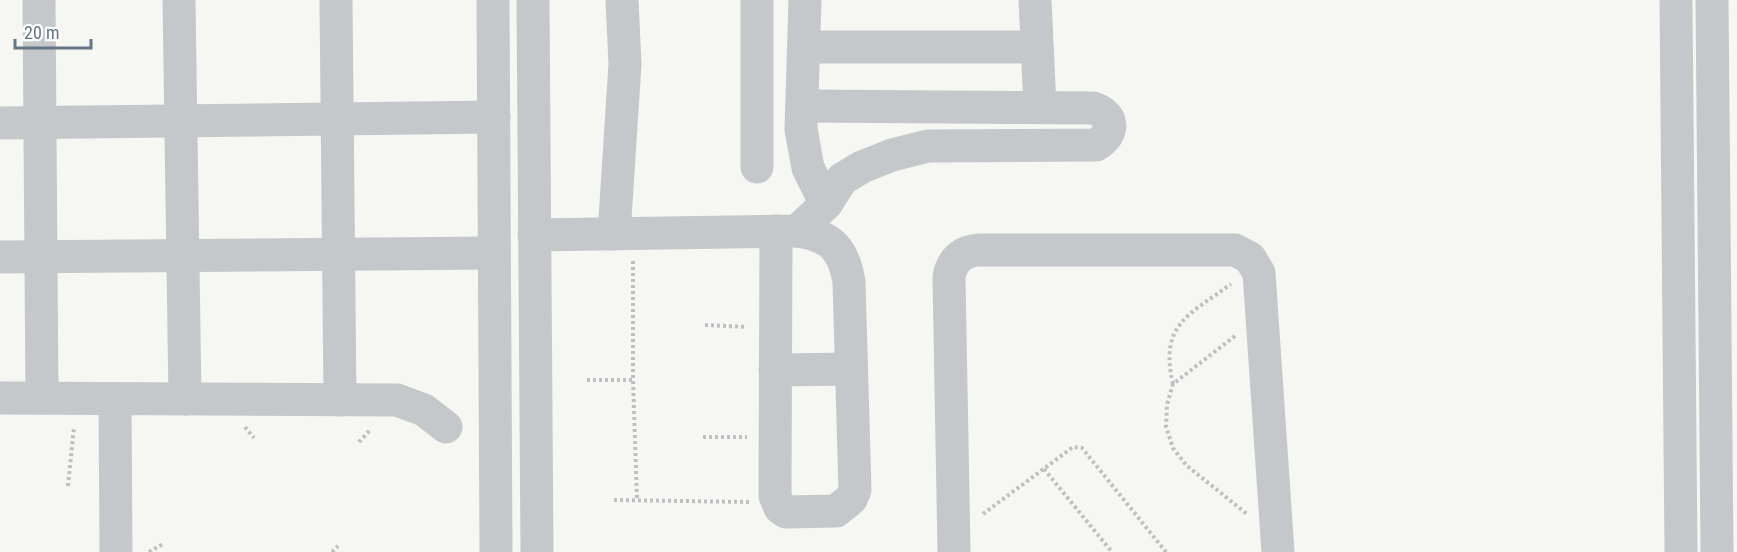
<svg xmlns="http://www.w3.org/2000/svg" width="1737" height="552" font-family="'Roboto Condensed',sans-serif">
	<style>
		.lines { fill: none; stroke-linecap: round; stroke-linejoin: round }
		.path { stroke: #bdc0c2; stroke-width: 4; stroke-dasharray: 3 3; stroke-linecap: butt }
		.minor { stroke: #c4c8cb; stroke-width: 33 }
	</style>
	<rect width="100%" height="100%" fill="#f6f7f3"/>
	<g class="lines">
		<g class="path">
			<path d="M633,261V380L637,500"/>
			<path d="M705,325L747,327"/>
			<path d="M1235,336L1173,384L1167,405L1166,427L1173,448L1186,465L1247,514"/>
			<path d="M587,380H633"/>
			<path d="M1173,384C1159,324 1189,315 1231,284"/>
			<path d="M245,427L254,438"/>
			<path d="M703,437H747"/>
			<path d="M359,442L371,429"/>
			<path d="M1044,469L1112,552"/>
			<path d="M68,486L74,427"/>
			<path d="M614,500L749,502"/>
			<path d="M983,514L1073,447L1082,448L1166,552"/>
			<path d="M149,552L163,544"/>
			<path d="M332,552L338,546"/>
		</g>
		<g class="minor">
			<path d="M39,0L42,398"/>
			<path d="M179,0L185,399"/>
			<path d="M336,0L340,400"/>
			<path d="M493,0L496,552"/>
			<path d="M533,0L537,552"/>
			<path d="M757,0V167"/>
			<path d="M805,0L801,129L808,168L826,204"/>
			<path d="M1035,0L1040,107"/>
			<path d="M1676,0L1681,552"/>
			<path d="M1712,0L1717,552"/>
			<path d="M804,47H1037"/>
			<path d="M0,123L494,117"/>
			<path d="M776,231L775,496L780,508L786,512L836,511L851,499L855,490L849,282C844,249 830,235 797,231"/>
			<path d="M614,234L625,64L622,0"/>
			<path d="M534,235L797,231L826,204L842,179L862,167L892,155L928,146L1096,145C1115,134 1115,115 1093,108L802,106"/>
			<path d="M0,257L494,253"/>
			<path d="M775,370L851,369"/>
			<path d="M0,398L397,400L424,410L446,427"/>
			<path d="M115,399L116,552"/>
			<path d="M954,552L949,277C952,260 962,251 979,250H1235L1250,258L1259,273L1278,552"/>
		</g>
	</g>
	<path d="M15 39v9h76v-9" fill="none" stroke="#647585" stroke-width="3"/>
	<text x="24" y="39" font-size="18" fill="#647585" stroke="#ffffff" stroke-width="4.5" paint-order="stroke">20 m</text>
</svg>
